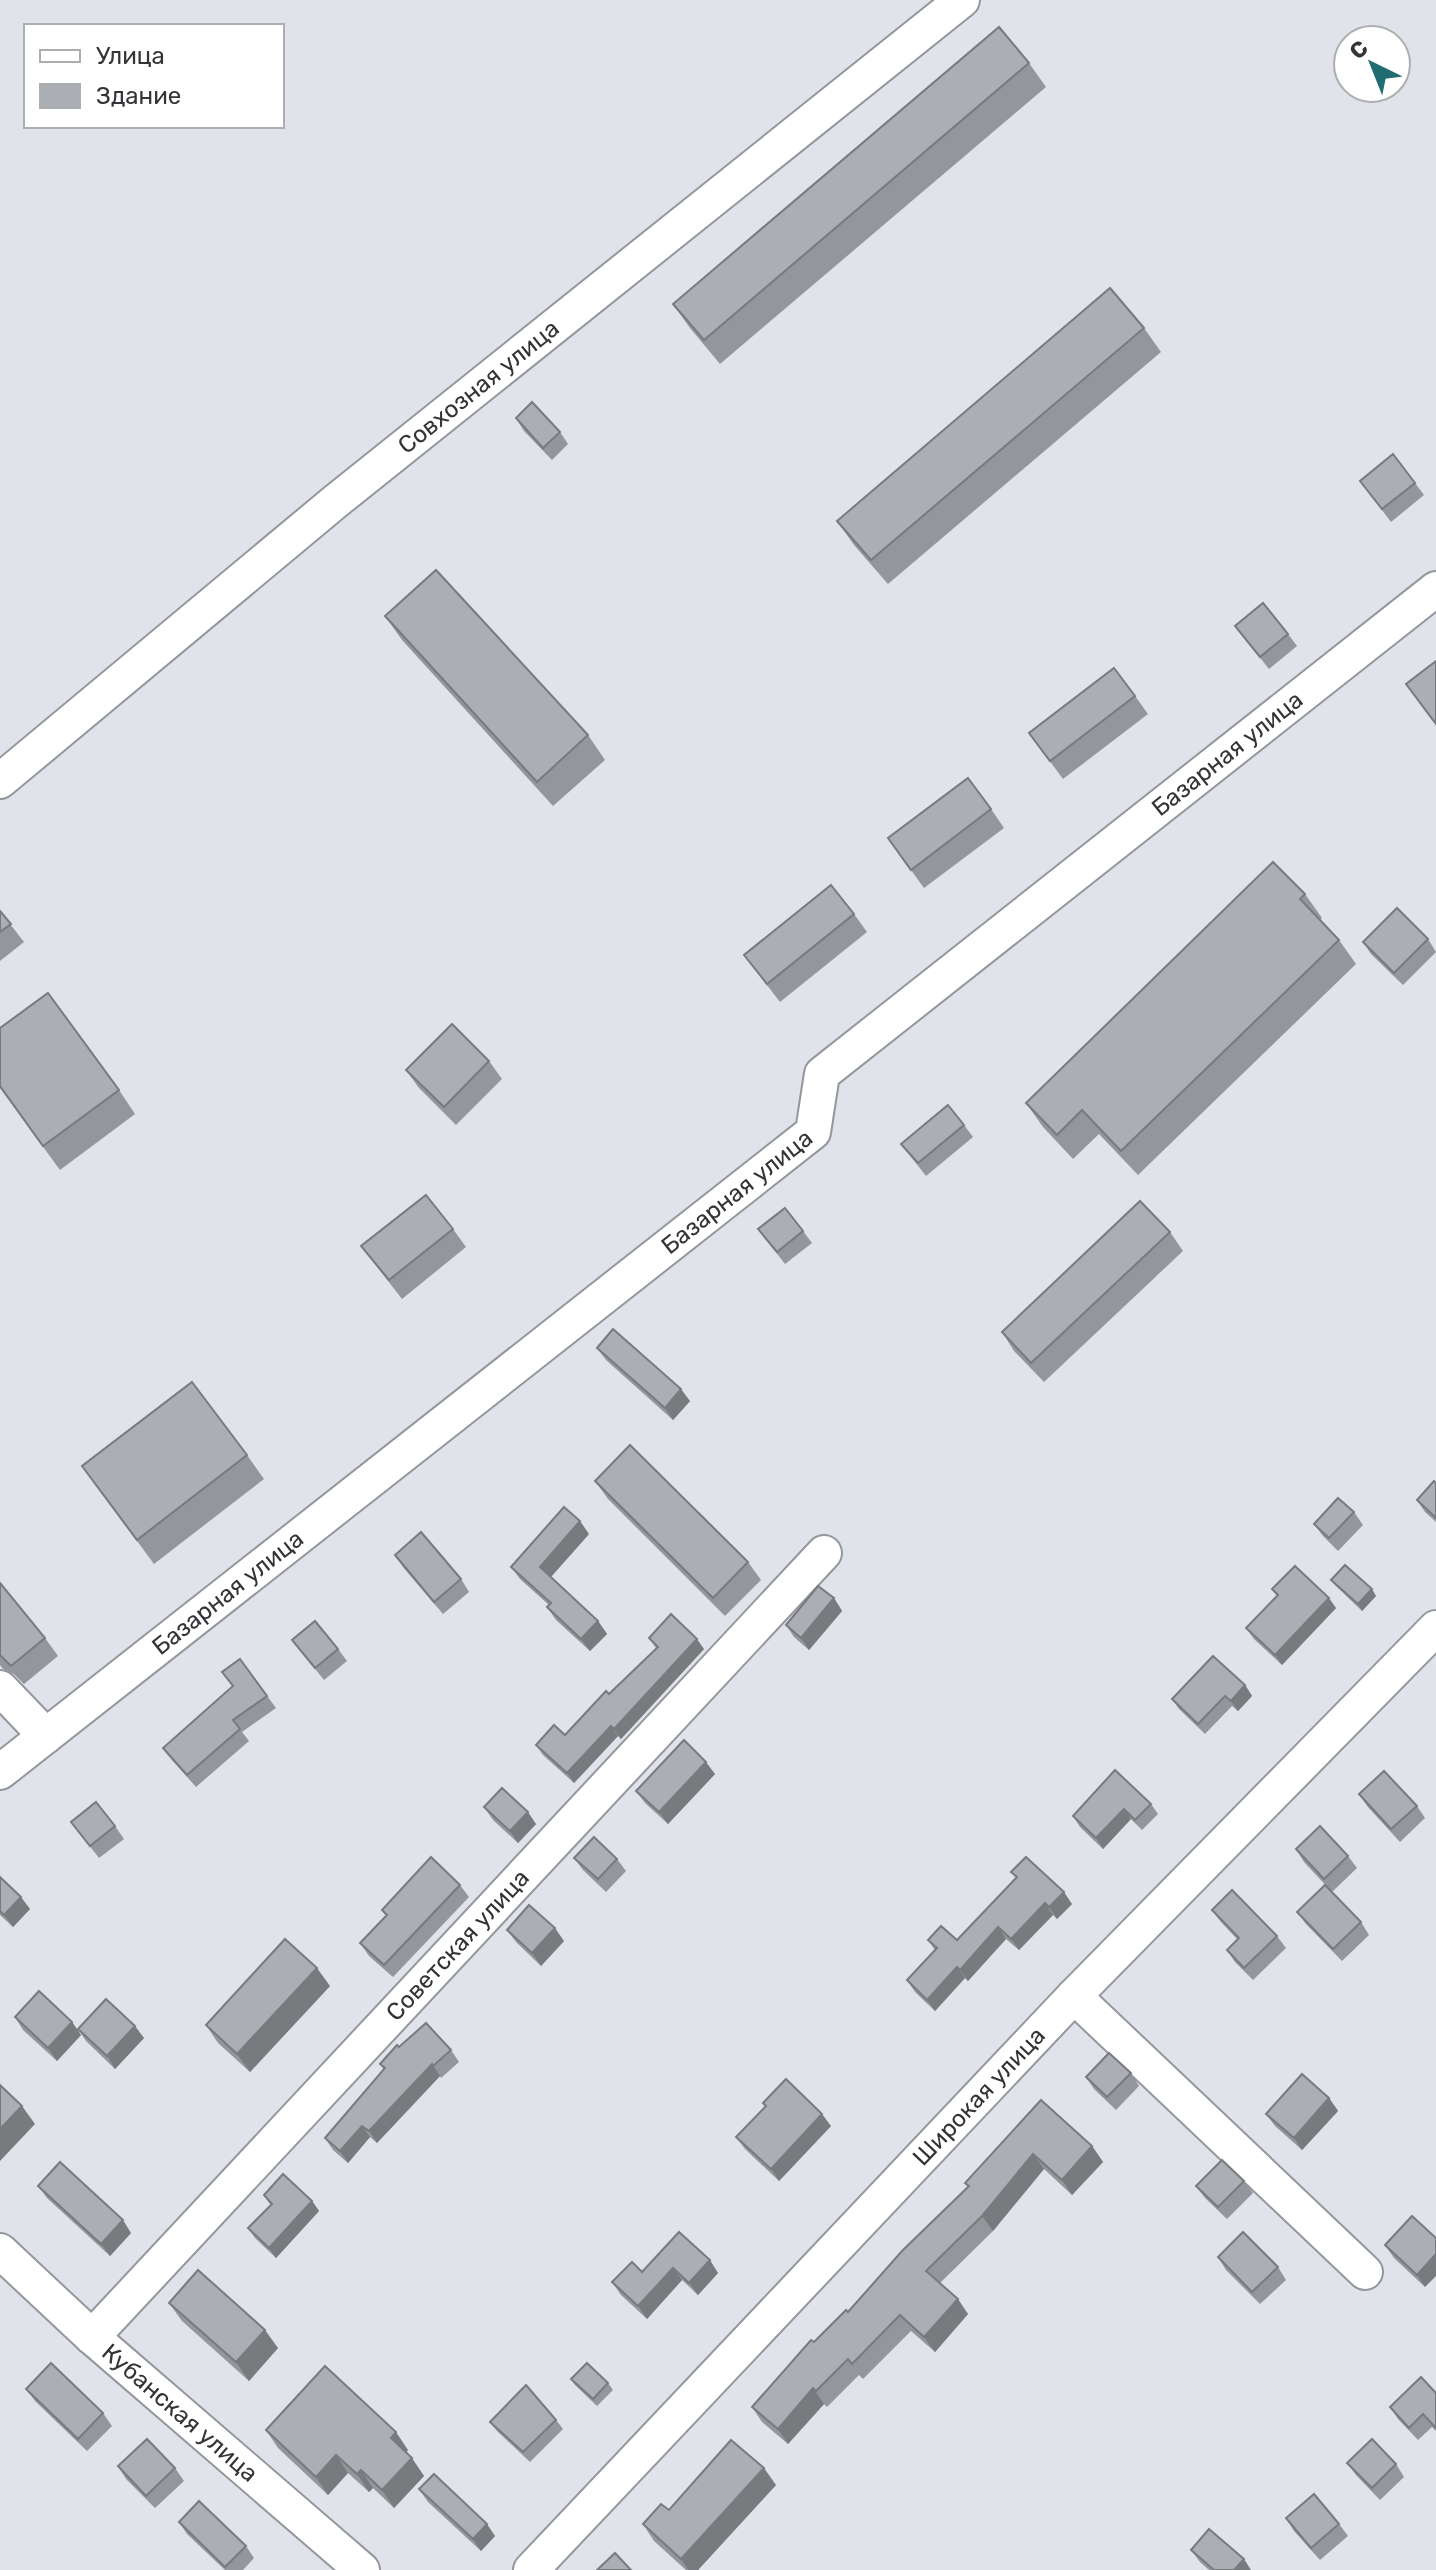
<svg xmlns="http://www.w3.org/2000/svg" width="1436" height="2570" font-family="Rubik,sans-serif">
	<style>
		.lines { fill: none; stroke-linecap: round; stroke-linejoin: round }
		.minor-casing { stroke: #94979d; stroke-width: 38 }
		.minor { stroke: #fff; stroke-width: 34 }
		.wall { fill: #93969b }
		.shaded-wall { fill: #787a7e }
		.building { fill: #abaeb4; stroke: #787a7e; stroke-width: 2 }
		.labels { text-anchor: middle; dominant-baseline: central; stroke-width: 8; stroke-linejoin: round; paint-order: stroke }
		.street-label { font-size: 24px; fill: #333437; stroke: #fff }
	</style>
	<rect width="100%" height="100%" fill="#e0e3ea"/>
	<g class="lines">
		<g class="minor-casing">
			<g id="minor">
				<path id="s1" d="M0,781L336,501L962,0"/>
				<path d="M0,1688L46,1736"/>
				<path id="s2" d="M0,1772L813,1132L822,1074L1436,589"/>
				<path d="M1074,1996L1365,2272"/>
				<path id="s3" d="M0,2251L92,2337L362,2570"/>
				<path id="s4" d="M92,2337L824,1553"/>
				<path id="s5" d="M531,2570L1074,1996L1436,1628"/>
			</g>
		</g>
		<use href="#minor" class="minor"/>
	</g>
	<g class="wall">
		<path d="M1029,63L1046,87L720,364L690,328L673,304Z"/>
		<path d="M1144,328L1161,352L888,584L854,545L837,521Z"/>
		<path d="M516,418L560,432L568,444L552,460L524,431Z"/>
		<path d="M1360,481L1415,483L1424,495L1391,522Z"/>
		<path d="M385,616L588,735L605,760L553,806L402,640Z"/>
		<path d="M1235,626L1288,634L1297,646L1269,669Z"/>
		<path d="M1135,696L1148,714L1063,779L1029,733Z"/>
		<path d="M991,809L1004,828L924,888L888,838Z"/>
		<path d="M1305,894L1322,918L1320,920L1339,940L1356,964L1138,1175L1099,1134L1073,1159L1043,1127L1026,1103Z"/>
		<path d="M0,911L24,942L0,961Z"/>
		<path d="M854,914L867,932L780,1002L744,955Z"/>
		<path d="M1428,939L1436,952L1403,985L1371,954L1363,942Z"/>
		<path d="M0,1028L119,1090L135,1114L60,1170L0,1088Z"/>
		<path d="M489,1061L502,1079L456,1125L419,1088L406,1070Z"/>
		<path d="M964,1125L973,1137L926,1176L901,1144Z"/>
		<path d="M453,1229L466,1247L402,1299L361,1246Z"/>
		<path d="M758,1229L803,1231L812,1243L785,1264Z"/>
		<path d="M1170,1232L1183,1251L1044,1382L1014,1351L1002,1332Z"/>
		<path d="M597,1348L690,1401L673,1420L606,1360Z"/>
		<path d="M247,1455L264,1479L154,1564L82,1466Z"/>
		<path d="M595,1481L748,1562L761,1580L725,1616L608,1499Z"/>
		<path d="M1436,1483V1522L1425,1512L1417,1500Z"/>
		<path d="M1354,1512L1363,1525L1338,1551L1323,1536L1314,1524Z"/>
		<path d="M589,1534L551,1577L598,1621L607,1634L590,1651L556,1620L547,1607L549,1605L520,1579L511,1567Z"/>
		<path d="M395,1555L461,1579L469,1592L443,1614L403,1567Z"/>
		<path d="M1331,1580L1376,1596L1362,1611L1336,1586Z"/>
		<path d="M0,1583L45,1638L58,1656L24,1684L14,1674L3,1669L0,1665Z"/>
		<path d="M1272,1589L1336,1608L1282,1665L1254,1639L1246,1628L1277,1596Z"/>
		<path d="M834,1598L842,1611L809,1650L794,1637L786,1625Z"/>
		<path d="M649,1638L704,1649L621,1739L618,1736L574,1783L543,1755L536,1745L565,1735L609,1694L656,1648Z"/>
		<path d="M292,1640L338,1649L347,1661L324,1680Z"/>
		<path d="M240,1659L276,1708L242,1732L249,1741L196,1787L172,1760L163,1748L233,1686Z"/>
		<path d="M1245,1685L1252,1696L1238,1711L1232,1706L1205,1734L1179,1709L1172,1699Z"/>
		<path d="M715,1774L668,1824L645,1803L636,1791Z"/>
		<path d="M1359,1794L1417,1806L1425,1818L1400,1842L1367,1806Z"/>
		<path d="M1151,1804L1158,1814L1142,1830L1131,1819L1103,1849L1080,1827L1073,1816Z"/>
		<path d="M484,1807L536,1824L518,1843L493,1820Z"/>
		<path d="M71,1822L115,1826L124,1839L99,1858Z"/>
		<path d="M1296,1849L1348,1856L1357,1868L1332,1892L1304,1862Z"/>
		<path d="M574,1858L617,1859L626,1871L606,1892L583,1870Z"/>
		<path d="M1011,1872L1072,1904L1057,1919L1053,1915L1019,1950L1006,1939L968,1981L965,1978L935,2011L915,1992L907,1980L935,1950L928,1940H957L1016,1878Z"/>
		<path d="M0,1877L30,1909L13,1927L0,1915Z"/>
		<path d="M460,1885L469,1897L393,1977L369,1956L360,1943L386,1916L382,1910Z"/>
		<path d="M1212,1910L1277,1936L1286,1948L1253,1980L1235,1962L1227,1950L1237,1939L1221,1922Z"/>
		<path d="M1297,1912L1361,1922L1369,1935L1342,1961L1306,1924Z"/>
		<path d="M507,1930L564,1941L541,1966L516,1942Z"/>
		<path d="M330,1986L250,2072L218,2043L206,2025Z"/>
		<path d="M15,2017L72,2022L81,2035L57,2061L23,2030Z"/>
		<path d="M78,2029L144,2038L115,2069L86,2041Z"/>
		<path d="M399,2047L451,2050L459,2062L441,2078L440,2076L377,2143L370,2137L348,2163L333,2150L325,2138L384,2070L380,2064Z"/>
		<path d="M1131,2073L1139,2086L1116,2110L1094,2089L1086,2077Z"/>
		<path d="M1329,2098L1338,2111L1302,2150L1275,2126L1266,2114Z"/>
		<path d="M1041,2100L1092,2146L1103,2162L1072,2195L1044,2169L993,2231L940,2283L968,2314L935,2352L911,2331L863,2379L859,2375L827,2407L824,2404L788,2444L762,2422L752,2407L814,2342L848,2312L968,2187L965,2183Z"/>
		<path d="M831,2126L779,2181L745,2149L736,2137Z"/>
		<path d="M1244,2181L1253,2193L1227,2219L1205,2198L1196,2186Z"/>
		<path d="M38,2186L131,2233L110,2256L47,2198Z"/>
		<path d="M264,2195L312,2201L319,2211L276,2258L255,2238L248,2228L271,2206Z"/>
		<path d="M1412,2216L1425,2287L1394,2258L1385,2245Z"/>
		<path d="M679,2232L718,2273L698,2295L682,2280L647,2319L621,2295L612,2282L642,2272Z"/>
		<path d="M1218,2257L1278,2267L1286,2280L1260,2304L1226,2270Z"/>
		<path d="M169,2303L278,2348L249,2381L182,2321Z"/>
		<path d="M571,2379L608,2383L613,2390L597,2406L575,2385Z"/>
		<path d="M26,2389L103,2413L112,2426L87,2451L35,2401Z"/>
		<path d="M1436,2393V2431L1432,2427L1418,2440L1398,2419L1390,2407Z"/>
		<path d="M556,2420L563,2429L530,2462L497,2431L490,2422Z"/>
		<path d="M266,2430L408,2450L406,2453L424,2476L394,2508L373,2488L369,2492L348,2473L328,2495L278,2448Z"/>
		<path d="M1347,2463L1396,2464L1404,2477L1380,2500L1356,2475Z"/>
		<path d="M118,2466L175,2468L184,2481L155,2508L126,2479Z"/>
		<path d="M776,2485L698,2570H686L654,2541L643,2524L669,2510Z"/>
		<path d="M419,2489L495,2536L481,2551L428,2502Z"/>
		<path d="M1286,2518L1339,2524L1348,2536L1320,2560L1294,2531Z"/>
		<path d="M179,2522L246,2546L254,2558L243,2570H225L187,2534Z"/>
		<path d="M1191,2550L1251,2570H1209L1200,2562Z"/>
	</g>
	<g class="shaded-wall">
		<path d="M681,1389L690,1401L673,1420L665,1408Z"/>
		<path d="M580,1521L589,1534L549,1579L540,1567Z"/>
		<path d="M1372,1589L1376,1596L1362,1611L1358,1604Z"/>
		<path d="M834,1598L842,1611L809,1650L801,1638Z"/>
		<path d="M1329,1598L1336,1608L1282,1665L1275,1655Z"/>
		<path d="M598,1621L607,1634L590,1651L581,1639Z"/>
		<path d="M697,1639L704,1649L621,1739L614,1729Z"/>
		<path d="M1245,1685L1252,1696L1238,1711L1231,1701Z"/>
		<path d="M611,1726L618,1736L574,1783L567,1773Z"/>
		<path d="M706,1762L715,1774L668,1824L659,1812Z"/>
		<path d="M1124,1809L1131,1819L1103,1849L1096,1838Z"/>
		<path d="M528,1812L536,1824L518,1843L510,1831Z"/>
		<path d="M1064,1892L1072,1904L1057,1919L1049,1907Z"/>
		<path d="M21,1897L30,1909L13,1927L4,1915Z"/>
		<path d="M1045,1903L1053,1915L1019,1950L1011,1939Z"/>
		<path d="M998,1927L1006,1939L968,1981L960,1970Z"/>
		<path d="M555,1928L564,1941L541,1966L532,1953Z"/>
		<path d="M957,1967L965,1978L935,2011L927,2000Z"/>
		<path d="M317,1968L330,1986L250,2072L237,2054Z"/>
		<path d="M72,2022L81,2035L57,2061L48,2048Z"/>
		<path d="M135,2026L144,2038L115,2069L107,2056Z"/>
		<path d="M432,2064L440,2076L377,2143L369,2131Z"/>
		<path d="M1329,2098L1338,2111L1302,2150L1294,2138Z"/>
		<path d="M22,2106L35,2124L0,2161V2129Z"/>
		<path d="M822,2114L831,2126L779,2181L771,2169Z"/>
		<path d="M362,2126L370,2137L348,2163L340,2151Z"/>
		<path d="M1092,2146L1103,2162L1072,2195L1062,2180Z"/>
		<path d="M1033,2154L1044,2169L993,2231L982,2216Z"/>
		<path d="M312,2201L319,2211L276,2258L269,2248Z"/>
		<path d="M123,2220L131,2233L110,2256L101,2244Z"/>
		<path d="M1436,2254V2276L1425,2287L1417,2275Z"/>
		<path d="M710,2260L718,2273L698,2295L689,2283Z"/>
		<path d="M673,2268L682,2280L647,2319L638,2306Z"/>
		<path d="M958,2299L968,2314L935,2352L924,2337Z"/>
		<path d="M265,2330L278,2348L249,2381L236,2362Z"/>
		<path d="M813,2388L824,2404L788,2444L778,2429Z"/>
		<path d="M396,2432L408,2450L403,2456L391,2438Z"/>
		<path d="M336,2455L348,2473L328,2495L316,2477Z"/>
		<path d="M412,2458L424,2476L394,2508L382,2490Z"/>
		<path d="M764,2468L776,2485L698,2570H688L681,2559Z"/>
		<path d="M361,2470L373,2488L369,2492L357,2474Z"/>
		<path d="M487,2524L495,2536L481,2551L473,2539Z"/>
		<path d="M1244,2559L1251,2570H1234Z"/>
	</g>
	<g class="building">
		<path d="M999,27L1029,63L704,340L673,304Z"/>
		<path d="M1110,288L1144,328L871,560L837,521Z"/>
		<path d="M532,402L560,432L543,448L516,418Z"/>
		<path d="M1393,454L1415,483L1382,509L1360,481Z"/>
		<path d="M436,570L588,735L537,782L385,616Z"/>
		<path d="M1263,603L1288,634L1260,657L1235,626Z"/>
		<path d="M1436,661V724L1406,684Z"/>
		<path d="M1114,668L1135,696L1050,761L1029,733Z"/>
		<path d="M968,778L991,809L911,870L888,838Z"/>
		<path d="M1273,862L1305,894L1300,899L1339,940L1121,1151L1082,1110L1057,1135L1026,1103Z"/>
		<path d="M831,885L854,914L767,984L744,955Z"/>
		<path d="M1397,908L1428,939L1394,973L1363,942Z"/>
		<path d="M0,911L11,924L0,932Z"/>
		<path d="M48,993L119,1090L43,1146L0,1086V1028Z"/>
		<path d="M452,1024L489,1061L444,1107L406,1070Z"/>
		<path d="M948,1105L964,1125L918,1163L901,1144Z"/>
		<path d="M426,1195L453,1229L389,1280L361,1246Z"/>
		<path d="M1140,1201L1170,1232L1031,1363L1002,1332Z"/>
		<path d="M785,1208L803,1231L777,1252L758,1229Z"/>
		<path d="M613,1329L681,1389L665,1408L597,1348Z"/>
		<path d="M192,1382L247,1455L137,1540L82,1466Z"/>
		<path d="M630,1445L748,1562L713,1598L595,1481Z"/>
		<path d="M1434,1481L1436,1483V1518L1417,1500Z"/>
		<path d="M1338,1498L1354,1512L1329,1538L1314,1524Z"/>
		<path d="M564,1507L580,1521L540,1567L598,1621L581,1639L547,1607L551,1603L511,1567Z"/>
		<path d="M421,1532L461,1579L434,1602L395,1555Z"/>
		<path d="M1345,1565L1372,1589L1358,1604L1331,1580Z"/>
		<path d="M1295,1566L1329,1598L1275,1655L1246,1628L1278,1595L1272,1589Z"/>
		<path d="M0,1583L45,1638L11,1666L0,1655Z"/>
		<path d="M818,1586L834,1598L801,1638L786,1625Z"/>
		<path d="M671,1614L697,1639L614,1729L611,1726L567,1773L536,1745L554,1725L565,1735L606,1691L609,1694L658,1647L649,1638Z"/>
		<path d="M315,1621L338,1649L315,1668L292,1640Z"/>
		<path d="M1213,1656L1245,1685L1231,1701L1225,1696L1198,1724L1172,1699Z"/>
		<path d="M240,1659L267,1696L233,1720L240,1729L187,1775L163,1748L233,1686L222,1672Z"/>
		<path d="M684,1740L706,1762L659,1812L636,1791Z"/>
		<path d="M1115,1770L1151,1804L1135,1820L1124,1809L1096,1838L1073,1816Z"/>
		<path d="M1384,1771L1417,1806L1391,1829L1359,1794Z"/>
		<path d="M502,1788L528,1812L510,1831L484,1807Z"/>
		<path d="M96,1802L115,1826L90,1846L71,1822Z"/>
		<path d="M1320,1826L1348,1856L1324,1879L1296,1849Z"/>
		<path d="M594,1837L617,1859L598,1879L574,1858Z"/>
		<path d="M431,1857L460,1885L384,1965L360,1943L387,1915L382,1910Z"/>
		<path d="M1026,1857L1064,1892L1049,1907L1045,1903L1011,1939L998,1927L960,1970L957,1967L927,2000L907,1980L937,1948L928,1940L941,1926L957,1940L1017,1877L1011,1872Z"/>
		<path d="M0,1877L21,1897L4,1915L0,1911Z"/>
		<path d="M1325,1885L1361,1922L1333,1949L1297,1912Z"/>
		<path d="M1232,1890L1277,1936L1244,1968L1227,1950L1239,1938L1212,1910Z"/>
		<path d="M529,1905L555,1928L532,1953L507,1930Z"/>
		<path d="M285,1939L317,1968L237,2054L206,2025Z"/>
		<path d="M39,1991L72,2022L48,2048L15,2017Z"/>
		<path d="M106,1999L135,2026L107,2056L78,2029Z"/>
		<path d="M426,2023L451,2050L433,2066L432,2064L369,2131L362,2126L340,2151L325,2138L385,2068L380,2064L397,2045L399,2047Z"/>
		<path d="M1109,2053L1131,2073L1107,2097L1086,2077Z"/>
		<path d="M1302,2074L1329,2098L1294,2138L1266,2114Z"/>
		<path d="M786,2079L822,2114L771,2169L736,2137L766,2106L763,2103Z"/>
		<path d="M0,2085L22,2106L0,2129Z"/>
		<path d="M1041,2100L1092,2146L1062,2180L1033,2154L982,2216L926,2271L958,2299L924,2337L900,2315L852,2364L848,2359L816,2391L813,2388L778,2429L752,2407L811,2340L814,2342L846,2310L848,2312L902,2251L969,2186L965,2183Z"/>
		<path d="M1222,2160L1244,2181L1218,2207L1196,2186Z"/>
		<path d="M60,2162L123,2220L101,2244L38,2186Z"/>
		<path d="M283,2174L312,2201L269,2248L248,2228L272,2204L264,2195Z"/>
		<path d="M1412,2216L1436,2238V2254L1417,2275L1385,2245Z"/>
		<path d="M679,2232L710,2260L689,2283L673,2268L638,2306L612,2282L632,2262L642,2272Z"/>
		<path d="M1243,2232L1278,2267L1252,2292L1218,2257Z"/>
		<path d="M198,2270L265,2330L236,2362L169,2303Z"/>
		<path d="M51,2363L103,2413L78,2439L26,2389Z"/>
		<path d="M587,2363L608,2383L593,2399L571,2379Z"/>
		<path d="M325,2366L396,2432L391,2438L412,2458L382,2490L361,2470L357,2474L336,2455L316,2477L266,2430Z"/>
		<path d="M1421,2377L1436,2393V2428L1423,2414L1409,2428L1390,2407Z"/>
		<path d="M526,2385L556,2420L523,2452L490,2422Z"/>
		<path d="M147,2439L175,2468L146,2496L118,2466Z"/>
		<path d="M1372,2439L1396,2464L1372,2488L1347,2463Z"/>
		<path d="M731,2440L764,2468L681,2559L643,2524L661,2504L669,2510Z"/>
		<path d="M434,2474L487,2524L473,2539L419,2489Z"/>
		<path d="M1314,2494L1339,2524L1311,2548L1286,2518Z"/>
		<path d="M199,2501L246,2546L225,2567L179,2522Z"/>
		<path d="M1209,2529L1244,2559L1234,2570H1214L1191,2550Z"/>
		<path d="M615,2553L631,2570H597Z"/>
	</g>
	<g class="labels">
		<g class="street-label">
			<text stroke="none"><textPath href="#s1" startOffset="620">Совхозная улица</textPath></text>
			<text stroke="none"><textPath href="#s2" startOffset="1610">Базарная улица</textPath></text>
			<text stroke="none"><textPath href="#s2" startOffset="938">Базарная улица</textPath></text>
			<text stroke="none"><textPath href="#s2" startOffset="290">Базарная улица</textPath></text>
			<text stroke="none"><textPath href="#s4" startOffset="536">Советская улица</textPath></text>
			<text stroke="none"><textPath href="#s5" startOffset="652">Широкая улица</textPath></text>
			<text stroke="none"><textPath href="#s3" startOffset="242">Кубанская улица</textPath></text>
		</g>
	</g>
	<rect x="24" y="24" width="260" height="104" fill="#ffffff" stroke="#adaeaf" stroke-width="2"/>
	<rect x="40" y="50" width="40" height="12" fill="#ffffff" stroke="#adaeaf" stroke-width="2"/>
	<text x="96" y="64" font-size="24" fill="#333437">Улица</text>
	<rect x="40" y="84" width="40" height="24" fill="#abaeb4" stroke="#adaeaf" stroke-width="2"/>
	<text x="96" y="104" font-size="24" fill="#333437">Здание</text>
	<g transform="translate(1372 64) rotate(317)"><circle r="38" fill="#ffffff" stroke="#adaeaf" stroke-width="2"/>
	<path d="M0-6L14 30L0 20L-14 30Z" fill="#216c71"/>
	<text y="-12" font-size="22" font-weight="bold" text-anchor="middle" fill="#333437">С</text>
	</g>
</svg>
